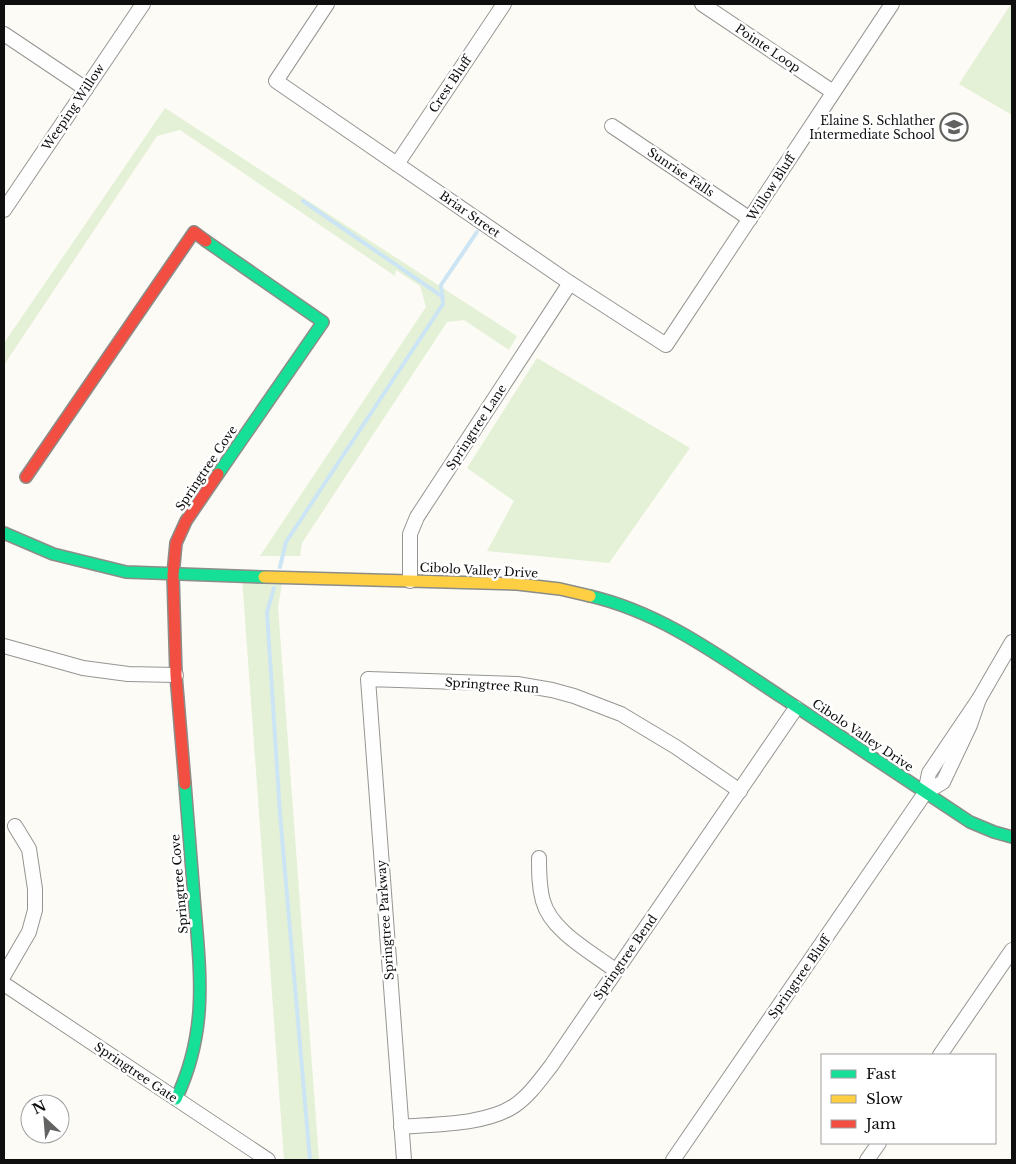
<svg xmlns="http://www.w3.org/2000/svg" width="1016" height="1164" font-family="'Libre Baskerville',serif">
	<style>
		.green { fill: #e4f1d6 }
		.lines { fill: none; stroke-linecap: round; stroke-linejoin: round }
		.stream { stroke: #cce5f5; stroke-width: 4 }
		.street-casing { stroke: #969593; stroke-width: 16 }
		.fast-casing { stroke: #8c8c89; stroke-width: 14 }
		.slow-casing { stroke: #8c8c89; stroke-width: 14 }
		.jam-casing { stroke: #8c8c89; stroke-width: 14 }
		.street { stroke: #fffefe; stroke-width: 14 }
		.fast { stroke: #16e098; stroke-width: 11 }
		.slow { stroke: #ffcf43; stroke-width: 11 }
		.jam { stroke: #f24e42; stroke-width: 11 }
		.labels { text-anchor: middle; dominant-baseline: central; stroke-width: 5; stroke-linejoin: round; paint-order: stroke }
		.street-label { font-size: 12px; fill: #0f0f0f; stroke: #fff }
		.poi-label { font-size: 12px; fill: #0f0f0f; stroke: #fff; text-anchor: end }
	</style>
	<rect width="100%" height="100%" fill="#fcfbf5"/>
	<g class="green">
		<path d="M1011,4H1012V115L959,84Z"/>
		<path d="M165,108L517,336L509,350L464,320L447,322L302,543L300,556H260L426,307L420,286L396,270L395,276L180,130L157,136L4,365V343Z"/>
		<path d="M537,358L690,448L609,563L487,551L514,501L467,468Z"/>
		<path d="M242,577L283,578L278,607L319,1160H284Z"/>
	</g>
	<g class="lines">
		<g class="stream">
			<path d="M303,201L443,297"/>
			<path d="M280,567L286,542L443,304L441,285L477,232"/>
			<path d="M274,588L267,612L280,814L310,1160"/>
		</g>
		<g class="street-casing">
			<g id="street">
				<path d="M327,4L276,81L570,283L666,345L892,4"/>
				<path d="M702,4L833,92"/>
				<path d="M4,34L86,89"/>
				<path d="M612,126L750,219"/>
				<path d="M397,164L504,4"/>
				<path d="M4,210L143,4"/>
				<path d="M410,581V534L417,517L570,283"/>
				<path d="M4,646L83,668L128,674L176,675"/>
				<path d="M925,793L929,773L979,699L1012,642"/>
				<path d="M539,858C539,873 539,887 543,901C551,931 591,952 615,970"/>
				<path d="M4,975L29,932L35,910V889L29,849L15,826"/>
				<path d="M4,984L268,1160"/>
				<path d="M940,1055L1012,950"/>
				<path d="M401,1127C435,1124 485,1125 514,1106C529,1096 540,1080 551,1066L796,708"/>
				<path d="M404,1160L368,679L517,684L552,690L574,696L621,714L676,747L740,791"/>
				<path d="M673,1160L925,793L943,782L970,725L979,699"/>
				<path d="M867,1160L879,1143"/>
			</g>
		</g>
		<g class="fast-casing">
			<g id="fast">
				<path d="M206,241L323,322L218,474"/>
				<path d="M4,533L53,554L126,572L264,577"/>
				<path d="M590,596C663,613 722,658 783,698C846,740 908,781 970,822L994,832L1012,837"/>
				<path d="M176,1099C207,1034 201,979 195,909C192,867 188,826 185,784"/>
			</g>
		</g>
		<g class="slow-casing">
			<path id="slow" d="M264,577L517,584L560,589L590,596"/>
		</g>
		<g class="jam-casing">
			<g id="jam">
				<path d="M26,477L194,232L206,241"/>
				<path d="M185,784L176,675L173,575L176,543L186,521L218,474"/>
			</g>
		</g>
		<use href="#street" class="street"/>
		<use href="#fast" class="fast"/>
		<use href="#slow" class="slow"/>
		<use href="#jam" class="jam"/>
	</g>
	<defs>
		<g id="school-ring" transform="scale(1.4375)"><circle r="9.5" fill="#fff" stroke="#626260" stroke-width="1.5"/><path d="M0-5L7-2L0 1L-7-2ZM-4 1L0 2.5L4 1V4Q0 6-4 4Z" fill="#626260"/></g>
	</defs>
	<g fill-rule="evenodd">
		<use href="#school-ring" x="954" y="127"/>
	</g>
	<g class="labels">
		<g class="street-label">
			<text transform="translate(768 48) rotate(34)">Pointe Loop</text>
			<text transform="translate(450 84) rotate(-56)">Crest Bluff</text>
			<text transform="translate(73 107) rotate(-56)">Weeping Willow</text>
			<text transform="translate(681 172) rotate(34)">Sunrise Falls</text>
			<text transform="translate(771 187) rotate(-57)">Willow Bluff</text>
			<text transform="translate(470 214) rotate(35)">Briar Street</text>
			<text transform="translate(476 427) rotate(-57)">Springtree Lane</text>
			<text transform="translate(206 468) rotate(-56)">Springtree Cove</text>
			<text transform="translate(479 570) rotate(3)">Cibolo Valley Drive</text>
			<text transform="translate(492 685) rotate(4)">Springtree Run</text>
			<text transform="translate(863 735) rotate(34)">Cibolo Valley Drive</text>
			<text transform="translate(179 884) rotate(-95)">Springtree Cove</text>
			<text transform="translate(385 920) rotate(-94)">Springtree Parkway</text>
			<text transform="translate(625 957) rotate(-55)">Springtree Bend</text>
			<text transform="translate(799 977) rotate(-55)">Springtree Bluff</text>
			<text transform="translate(136 1072) rotate(34)">Springtree Gate</text>
		</g>
		<g class="poi-label">
			<text x="935" y="120">Elaine S. Schlather<tspan x="935" dy="14">Intermediate School</tspan></text>
		</g>
	</g>
	<rect width="1016" height="1164" fill="none" stroke="#0f0f0f" stroke-width="10"/>
	<rect x="821" y="1054" width="175" height="90" fill="#ffffff" stroke="#9f9f9f"/>
	<rect x="831" y="1070" width="25" height="8" fill="#16e098" stroke="#9f9f9f"/>
	<text x="866" y="1079" font-size="15" fill="#0f0f0f">Fast</text>
	<rect x="831" y="1095" width="25" height="8" fill="#ffcf43" stroke="#9f9f9f"/>
	<text x="866" y="1104" font-size="15" fill="#0f0f0f">Slow</text>
	<rect x="831" y="1120" width="25" height="8" fill="#f24e42" stroke="#9f9f9f"/>
	<text x="866" y="1129" font-size="15" fill="#0f0f0f">Jam</text>
	<g transform="translate(45 1119) rotate(334)"><circle r="24" fill="#ffffff" stroke="#9f9f9f"/>
	<path d="M0-4L9 19L0 12L-9 19Z" fill="#626260"/>
	<text y="-8" font-size="14" font-weight="bold" text-anchor="middle" fill="#0f0f0f">N</text>
	</g>
</svg>
